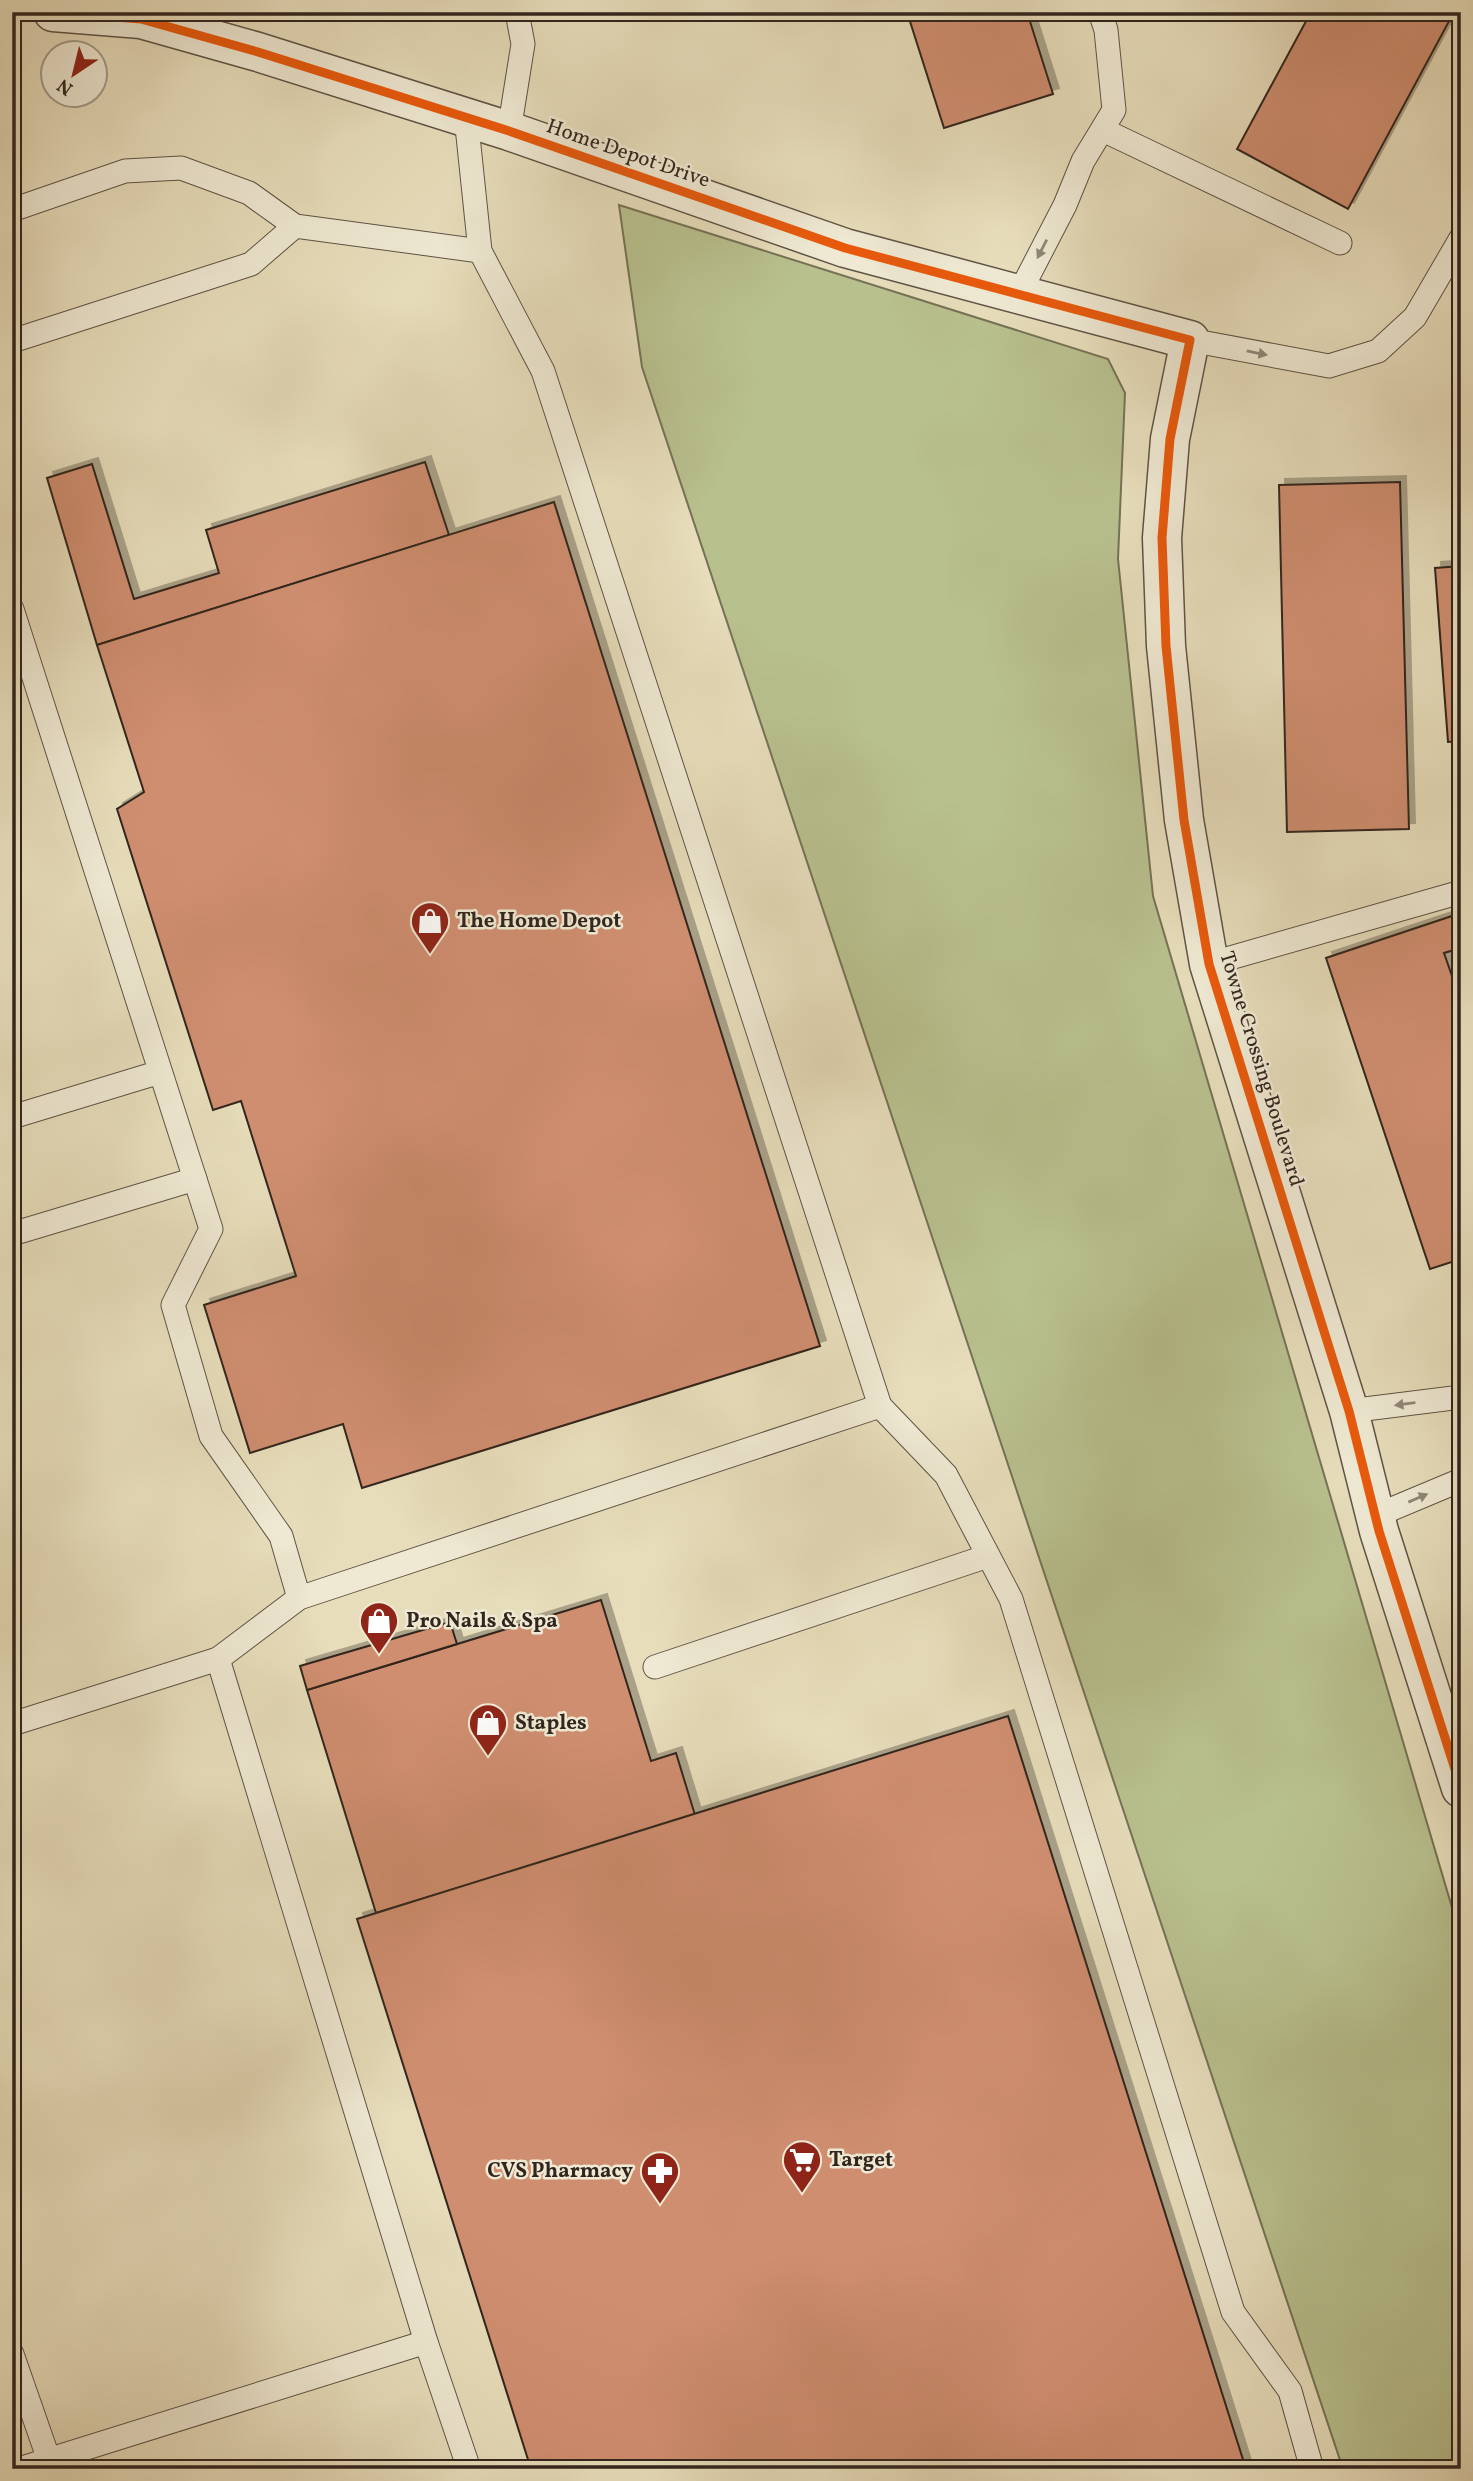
<svg xmlns="http://www.w3.org/2000/svg" width="1473" height="2481" font-family="Vollkorn,serif">
	<style>
		.green { fill: #b8c08e; stroke: #757256; stroke-width: 2 }
		.building { fill: #cf8e6f; stroke: #32251e; stroke-width: 2; filter: url(#shadow) }
		.lines { fill: none; stroke-linecap: round; stroke-linejoin: round }
		.service-casing { stroke: #5f5345; stroke-width: 25 }
		.minor-casing { stroke: #5f5345; stroke-width: 41 }
		.service { stroke: #efe9d3; stroke-width: 23 }
		.minor { stroke: #efe9d3; stroke-width: 38 }
		.cycleway-casing { stroke: #efe9d3; stroke-width: 13 }
		.cycleway { stroke: #e8590c; stroke-width: 9 }
		.oneway { fill: #908778 }
		.labels { text-anchor: middle; dominant-baseline: central; stroke-width: 5; stroke-linejoin: round; paint-order: stroke }
		.street-label { font-size: 21px; fill: #32251e; stroke: #efe9d3 }
		.poi-label { font-size: 21px; font-weight: bold; fill: #32251e; stroke: #efe9d3; text-anchor: start }
	</style>
	<defs>
		<filter id="shadow"><feDropShadow dx="6" dy="-6" stdDeviation="0" flood-color="#0004"/></filter>
	</defs>
	<rect width="100%" height="100%" fill="#e7ddbb"/>
	<filter id="stains"><feTurbulence type="fractalNoise" baseFrequency=".00286" numOctaves="4"/><feColorMatrix values="0 0 0 0 .2 0 0 0 0 .09 0 0 0 0 .02 0 0 0 .5 -.17"/></filter>
	<radialGradient id="worn" r=".72"><stop offset=".6" stop-color="#630" stop-opacity="0"/><stop offset="1" stop-color="#630" stop-opacity=".3"/></radialGradient>
	<path class="green" d="M619,205L1108,359L1125,393L1118,559L1153,896L1461,1938V2469H1343L642,367Z"/>
	<g class="building">
		<path d="M907,12H1027L1053,94L944,128Z"/>
		<path d="M1311,12H1454L1348,209L1237,149Z"/>
		<path d="M425,462L449,535L97,645L47,478L92,464L134,599L219,573L206,530Z"/>
		<path d="M1400,482L1409,829L1287,832L1279,485Z"/>
		<path d="M554,502L820,1346L362,1488L343,1424L250,1453L204,1305L296,1276L241,1101L213,1110L117,809L144,792L97,645Z"/>
		<path d="M1461,566V741L1448,742L1435,568Z"/>
		<path d="M1461,913V948L1444,953L1461,1002V1259L1430,1269L1326,958Z"/>
		<path d="M601,1600L651,1761L676,1753L695,1815L376,1913L307,1690Z"/>
		<path d="M450,1622L457,1644L307,1690L300,1666Z"/>
		<path d="M1008,1716L1246,2469H531L357,1919Z"/>
	</g>
	<g class="lines">
		<g class="service-casing">
			<g id="service">
				<path d="M1103,130L1340,243"/>
				<path d="M509,131L523,44L517,12"/>
				<path d="M12,210L125,171L181,168L249,193L295,226L480,251"/>
				<path d="M1019,294L1065,205L1083,161L1114,110L1106,30L1100,12"/>
				<path d="M1190,340L1329,366L1378,351L1415,317L1461,238"/>
				<path d="M12,341L251,264L295,226"/>
				<path d="M12,609L211,1229L173,1305L211,1436L281,1536L299,1598"/>
				<path d="M1209,964L1461,892"/>
				<path d="M12,1117L160,1072"/>
				<path d="M12,1234L195,1179"/>
				<path d="M880,1406L946,1475L1011,1599L1233,2312L1290,2391L1312,2469"/>
				<path d="M1349,1411L1461,1397"/>
				<path d="M1375,1516L1461,1480"/>
				<path d="M218,1659L299,1598L880,1406L543,371L480,251L466,117"/>
				<path d="M655,1667L988,1556"/>
				<path d="M12,1724L218,1659L426,2342L469,2469"/>
				<path d="M12,2354L49,2460"/>
				<path d="M19,2469L426,2342"/>
			</g>
		</g>
		<g class="minor-casing">
			<path id="minor" d="M53,12L141,19L258,52L509,131L845,248L1190,340L1170,439L1162,538L1166,646L1184,820L1209,964L1349,1411L1379,1531L1461,1788"/>
		</g>
		<use href="#service" class="service"/>
		<use href="#minor" class="minor"/>
		<g class="cycleway-casing">
			<path id="cycleway" d="M53,12L141,19L258,52L509,131L845,248L1190,340L1170,439L1162,538L1166,646L1184,820L1209,964L1349,1411L1379,1531L1461,1788"/>
		</g>
		<use href="#cycleway" class="cycleway"/>
	</g>
	<defs><path id="oneway-solid" d="M-6-.8H1V-3.2L6.5 0L1 3.2V.8H-6Z" transform="scale(1.75)"/></defs>
	<g class="oneway">
		<use href="#oneway-solid" transform="translate(1042 249) rotate(117)"/>
		<use href="#oneway-solid" transform="translate(1257 353) rotate(11)"/>
		<use href="#oneway-solid" transform="translate(1405 1404) rotate(173)"/>
		<use href="#oneway-solid" transform="translate(1418 1498) rotate(-23)"/>
	</g>
	<defs>
		<g id="shop-pin" transform="scale(2.0125)"><path d="M0 17L-7.5 6A9.5 9.5 0 1 1 7.5 6Z" fill="#8f2418" stroke="#efe9d3"/><path d="M-5-2.5h2.3a2.7 3.5 0 0 1 5.4 0H5L5.5 6h-11ZM-1.5-2.5h3a1.5 2.3 0 0 0-3 0Z" fill="#fff"/></g>
		<g id="supermarket-pin" transform="scale(2.0125)"><path d="M0 17L-7.5 6A9.5 9.5 0 1 1 7.5 6Z" fill="#8f2418" stroke="#efe9d3"/><path d="M-6-5.5h2.5l.6 2H6L4.5 2H-2.5L-4.4-4H-6ZM-1.5 3.2a1.3 1.3 0 1 0 .1 0ZM3 3.2a1.3 1.3 0 1 0 .1 0Z" fill="#fff"/></g>
		<g id="pharmacy-pin" transform="scale(2.0125)"><path d="M0 17L-7.5 6A9.5 9.5 0 1 1 7.5 6Z" fill="#8f2418" stroke="#efe9d3"/><path d="M-2-6h4v4h4v4h-4v4h-4v-4h-4v-4h4Z" fill="#fff"/></g>
	</defs>
	<g fill-rule="evenodd">
		<use href="#shop-pin" x="430" y="921"/>
		<use href="#shop-pin" x="379" y="1621"/>
		<use href="#shop-pin" x="488" y="1723"/>
		<use href="#supermarket-pin" x="802" y="2160"/>
		<use href="#pharmacy-pin" x="660" y="2171"/>
	</g>
	<g class="labels">
		<g class="street-label">
			<text transform="translate(628 154) rotate(19)">Home Depot Drive</text>
			<text transform="translate(1261 1069) rotate(73)">Towne Crossing Boulevard</text>
		</g>
		<g class="poi-label">
			<text x="457" y="921">The Home Depot</text>
			<text x="406" y="1621">Pro Nails &amp; Spa</text>
			<text x="515" y="1723">Staples</text>
			<text x="829" y="2160">Target</text>
			<text x="633" y="2171" text-anchor="end">CVS Pharmacy</text>
		</g>
	</g>
	<rect width="1473" height="2481" fill="none" stroke="#e7ddbb" stroke-width="42"/>
	<rect x="14" y="14" width="1445" height="2453" fill="none" stroke="#32251e" stroke-width="3.5"/>
	<rect x="21" y="21" width="1431" height="2439" fill="none" stroke="#32251e" stroke-width="2"/>
	<g transform="translate(74 74) rotate(215)"><circle r="33" fill="#efe9d3" stroke="#a39b8b" stroke-width="2"/>
	<path d="M0-5L12 26L0 18L-12 26Z" fill="#8f2418"/>
	<text y="-10" font-size="19" font-weight="bold" text-anchor="middle" fill="#32251e">N</text>
	</g>
	<rect width="100%" height="100%" filter="url(#stains)"/>
	<rect width="100%" height="100%" fill="url(#worn)"/>
</svg>
